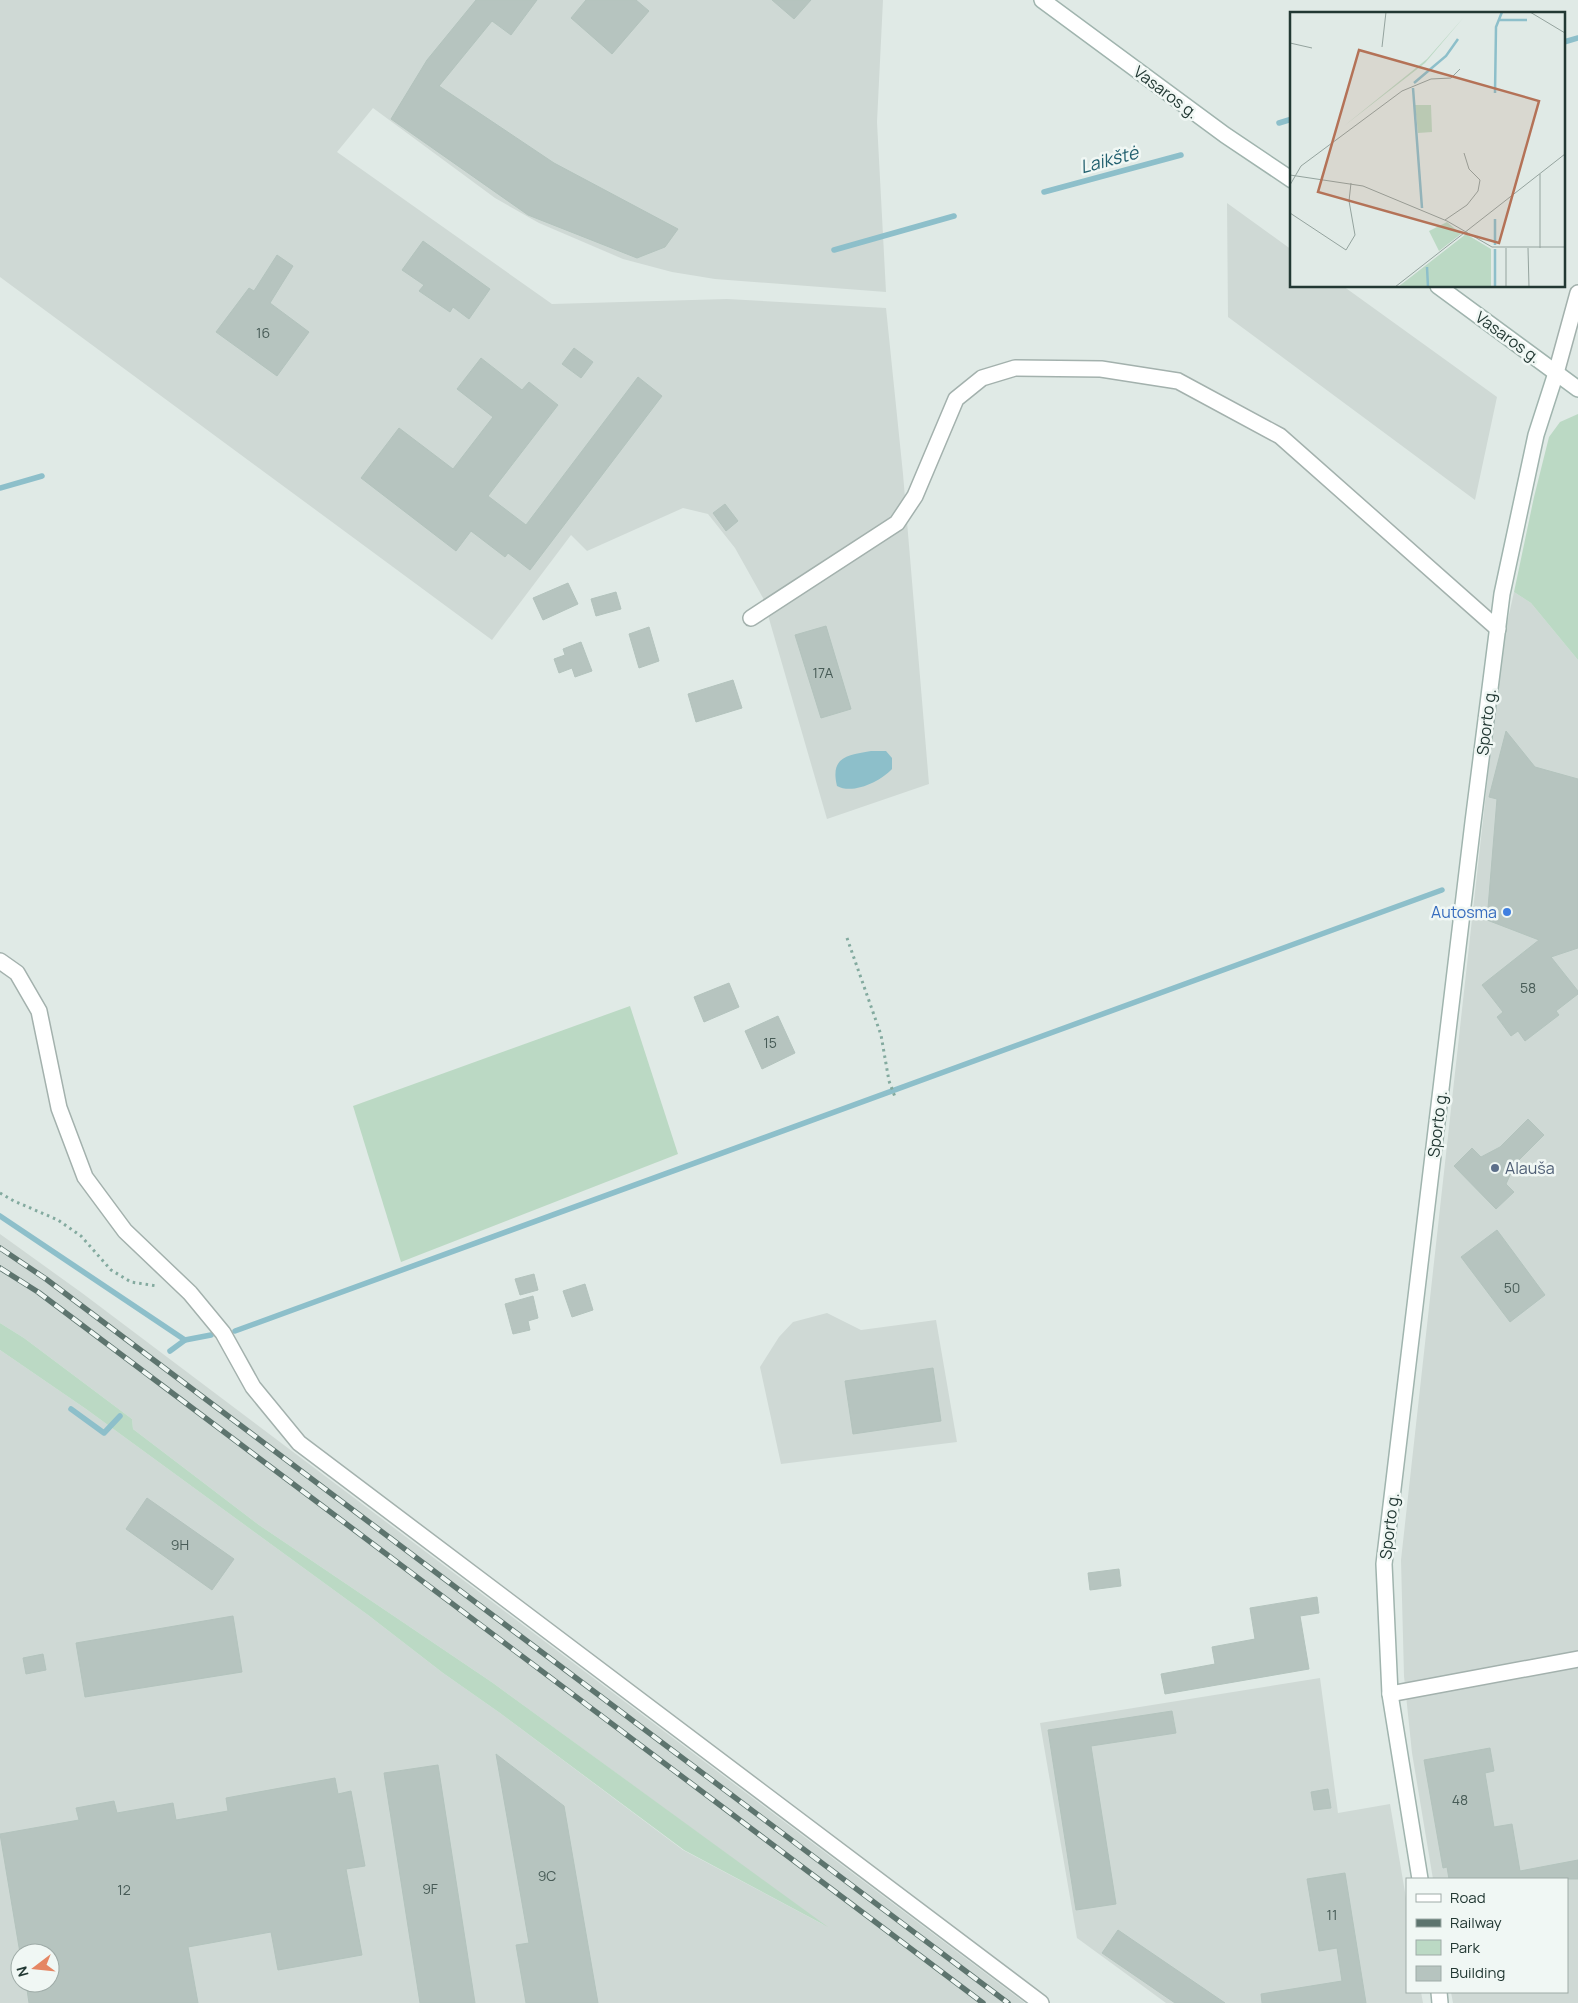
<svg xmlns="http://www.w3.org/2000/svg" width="1578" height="2003" font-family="Manrope,sans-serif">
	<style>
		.built { fill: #cfd9d5; fill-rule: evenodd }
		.green { fill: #bbd9c4 }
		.water { fill: #8dbfca }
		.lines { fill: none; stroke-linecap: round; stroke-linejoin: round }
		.stream { stroke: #8dbfca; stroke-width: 5.5 }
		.building { fill: #b6c4bf; stroke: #b3c3bd }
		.street-casing { stroke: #a3b1ad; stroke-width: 18 }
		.secondary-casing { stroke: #a0b4ae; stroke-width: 18 }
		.path { stroke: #83aa9f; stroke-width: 3; stroke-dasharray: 2.5 4; stroke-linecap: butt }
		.street { stroke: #fff; stroke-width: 15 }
		.secondary { stroke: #fff; stroke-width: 15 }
		.rail-casing { stroke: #5d746e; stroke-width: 5.5 }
		.rail { stroke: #f0f7f4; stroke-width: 4; stroke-dasharray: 11; stroke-linecap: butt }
		.shop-dot { fill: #3f7fe0; stroke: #f0f7f4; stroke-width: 2 }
		.service-dot { fill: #5c6f8a; stroke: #f0f7f4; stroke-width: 2 }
		.labels { text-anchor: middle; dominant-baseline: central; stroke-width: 5; stroke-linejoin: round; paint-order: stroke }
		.number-label { font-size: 14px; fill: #475b56 }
		.street-label { font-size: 16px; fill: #223833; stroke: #f0f7f4 }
		.shop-label { font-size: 16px; fill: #366cbe; stroke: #f0f7f4; text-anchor: end }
		.service-label { font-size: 16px; fill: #4e5e75; stroke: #f0f7f4; text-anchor: start }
		.water-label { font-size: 18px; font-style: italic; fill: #22606f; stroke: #f0f7f4 }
		.inset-river { fill: none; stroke: #8dbfca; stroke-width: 2.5 }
		.inset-road { fill: none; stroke: #94a39e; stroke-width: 1 }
		.view { fill: #b47257; fill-opacity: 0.15; stroke: #b47257; stroke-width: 2.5 }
		.inset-edge { fill: none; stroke: #223833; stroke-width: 2.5 }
	</style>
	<rect width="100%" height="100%" fill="#e0eae6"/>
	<g class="built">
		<path d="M0,0H883L877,122L886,292L715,279L672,272L623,259L539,223L495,198L373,108L337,152L552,304L727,299L886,308L903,474L929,784L827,819L763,598L735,548L708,514L683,508L587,551L571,535L492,640L0,277Z"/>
		<path d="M1227,203L1292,250V286H1343L1497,397L1475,500L1228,317Z"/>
		<path d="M1514,592L1531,603L1578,660V2003H1453L1451,1992H1567V1879H1433L1412,1753L1404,1676L1401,1560L1496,703L1504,637Z"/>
		<path d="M0,1234L82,1293L1025,2003H0V1350L86,1409L368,1615L443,1673L500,1713L683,1850L824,1925L493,1683L259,1525L133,1429L132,1419L24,1338L0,1323ZM20,1953H50V1983H20Z"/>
		<path d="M827,1313L861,1330L936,1320L957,1442L781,1464L760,1367L779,1337L793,1322Z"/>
		<path d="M1320,1678L1338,1813L1390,1804L1407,1904V1992H1421L1423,2003H1166L1077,1938L1040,1723Z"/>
	</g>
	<g class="green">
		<path d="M1578,414V660L1531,603L1514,592L1534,497L1549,437L1560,422Z"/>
		<path d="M630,1006L678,1154L401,1262L353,1106Z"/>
		<path d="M0,1323L24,1338L132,1419L133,1429L259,1525L493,1683L828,1927L684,1850L500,1713L443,1673L368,1615L86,1409L0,1350Z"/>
	</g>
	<path class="water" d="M871,751H886L892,758V769C881,781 853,795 837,786C830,757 847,755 871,751Z"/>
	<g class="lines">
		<g class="stream">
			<path d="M1564,42L1578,38"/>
			<path d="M1279,123L1292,119"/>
			<path d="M1044,192L1181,155"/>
			<path d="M834,250L954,216"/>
			<path d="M0,488L42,476"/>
			<path d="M0,1216L185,1340"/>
			<path d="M235,1331L1442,890"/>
			<path d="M170,1351L185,1340L211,1335"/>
			<path d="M71,1409L104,1433L120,1416"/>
		</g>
	</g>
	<g class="building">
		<path d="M476,0H537L511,35L492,21L439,86L554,163L678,229L665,247L637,258L528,215L391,119L427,60Z"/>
		<path d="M586,0H636L649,11L612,54L571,18Z"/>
		<path d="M772,0H811L794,19Z"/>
		<path d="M423,241L490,289L469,319L453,307L450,312L419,291L424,285L402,270Z"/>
		<path d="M277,255L293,266L270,303L309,332L277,376L216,332L249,288L254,291Z"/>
		<path d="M574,348L593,362L581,378L562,364Z"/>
		<path d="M481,358L522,390L529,382L558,405L488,496L526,525L638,377L662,396L530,570L508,553L505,557L471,531L456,551L361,478L399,428L453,469L493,417L457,389Z"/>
		<path d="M725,504L738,521L726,531L713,513Z"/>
		<path d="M568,583L578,604L543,620L533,598Z"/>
		<path d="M616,592L621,609L596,616L591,599Z"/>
		<path d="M826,626L851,709L821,718L795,635Z"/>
		<path d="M649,627L659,661L639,668L629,634Z"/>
		<path d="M581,642L592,671L575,677L572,668L559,673L554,659L565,655L563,649Z"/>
		<path d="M733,680L742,708L696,722L688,694Z"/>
		<path d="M1506,731L1535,767L1578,779V948L1551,957L1578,991V994L1556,1011L1559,1015L1525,1041L1518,1031L1511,1036L1497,1017L1503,1012L1482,985L1539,940L1487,920L1497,799L1489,797Z"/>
		<path d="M729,983L739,1007L704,1022L694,997Z"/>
		<path d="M778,1016L795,1053L762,1069L745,1031Z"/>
		<path d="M1528,1119L1544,1135L1515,1164L1506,1184L1514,1192L1496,1209L1454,1166L1472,1148L1481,1157L1500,1147Z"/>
		<path d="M1497,1230L1545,1295L1510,1322L1461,1257Z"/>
		<path d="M534,1274L538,1290L520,1295L515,1279Z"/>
		<path d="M585,1284L593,1310L572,1317L563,1291Z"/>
		<path d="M533,1296L538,1318L528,1321L530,1330L513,1334L505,1304Z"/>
		<path d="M933,1368L941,1421L853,1434L845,1381Z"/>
		<path d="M147,1498L234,1559L212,1590L126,1529Z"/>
		<path d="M1119,1569L1121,1586L1090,1590L1088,1573Z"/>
		<path d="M1317,1597L1319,1613L1300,1616L1309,1669L1165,1694L1161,1674L1215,1664L1212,1647L1255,1639L1250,1608Z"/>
		<path d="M233,1616L242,1672L85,1697L76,1643Z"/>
		<path d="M43,1654L46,1670L26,1674L23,1658Z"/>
		<path d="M1172,1711L1176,1733L1091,1746L1116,1904L1076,1910L1048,1730Z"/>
		<path d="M1490,1748L1494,1771L1485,1773L1494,1827L1512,1824L1520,1871L1578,1860V1879H1449L1447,1867L1443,1868L1424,1760Z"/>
		<path d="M496,1754L564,1806L598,2003H526L516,1945L529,1943Z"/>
		<path d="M438,1765L475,2003H420L384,1773Z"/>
		<path d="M335,1778L338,1794L351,1791L365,1866L346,1869L362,1955L278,1970L271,1932L188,1947L198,2003H29L26,1983H50V1953H20L0,1834L79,1820L76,1808L114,1801L117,1813L173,1803L176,1820L228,1811L226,1798Z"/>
		<path d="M1328,1789L1331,1808L1314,1810L1311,1792Z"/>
		<path d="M1345,1873L1366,2003H1262L1261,1994L1342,1981L1337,1948L1319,1951L1307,1879Z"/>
		<path d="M1118,1930L1225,2003H1175L1102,1953Z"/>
	</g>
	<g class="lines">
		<g class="street-casing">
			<g id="street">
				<path d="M1556,373L1578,293"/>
				<path d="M751,618L897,523L915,496L956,399L982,378L1015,368L1101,369L1178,381L1280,436L1498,629"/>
				<path d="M0,961L17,973L39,1011L59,1108L85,1177L125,1231L190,1293L223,1333L253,1387L299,1443L1041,2003"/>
				<path d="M1390,1694L1578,1659"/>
			</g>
		</g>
		<g class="secondary-casing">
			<g id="secondary">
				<path d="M1042,0L1225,135L1292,180"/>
				<path d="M1438,286L1578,389"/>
				<path d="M1420,1879L1390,1694L1384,1564L1473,822L1502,594L1536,435L1556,373"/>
				<path d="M1439,1992L1440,2003"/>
			</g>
		</g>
		<g class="path">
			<path d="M847,938L881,1035L889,1081L895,1097"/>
			<path d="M0,1193L14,1201L58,1220L81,1236L111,1270L131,1282L157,1286"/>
		</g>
		<use href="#street" class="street"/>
		<use href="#secondary" class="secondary"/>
		<g class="rail-casing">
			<g id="rail">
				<path d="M0,1248L46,1279L1008,2003"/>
				<path d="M0,1268L38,1292L983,2003"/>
			</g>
		</g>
		<use href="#rail" class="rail"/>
	</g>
	<circle class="shop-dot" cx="1507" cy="912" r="5"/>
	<circle class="service-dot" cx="1495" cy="1168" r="5"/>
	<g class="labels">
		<g class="number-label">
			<text x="263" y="332">16</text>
			<text x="823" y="672">17A</text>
			<text x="1528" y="987">58</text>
			<text x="770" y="1042">15</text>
			<text x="1512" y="1287">50</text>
			<text x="180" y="1544">9H</text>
			<text x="1460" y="1799">48</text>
			<text x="547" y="1875">9C</text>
			<text x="430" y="1888">9F</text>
			<text x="124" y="1889">12</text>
			<text x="1332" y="1914">11</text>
		</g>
		<g class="street-label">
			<text transform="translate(1166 92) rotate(37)">Vasaros g.</text>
			<text transform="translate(1508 337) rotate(36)">Vasaros g.</text>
			<text transform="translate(1486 722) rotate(-83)">Sporto g.</text>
			<text transform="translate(1437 1124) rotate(-83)">Sporto g.</text>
			<text transform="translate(1389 1526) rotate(-83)">Sporto g.</text>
		</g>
		<g class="shop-label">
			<text x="1497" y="912">Autosma</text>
		</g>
		<g class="service-label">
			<text x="1505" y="1168">Alauša</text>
		</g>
		<g class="water-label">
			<text transform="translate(1109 159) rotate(-15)">Laikštė</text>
		</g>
	</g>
	<g transform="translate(1290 12)">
		<rect width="275" height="275" fill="#e0eae6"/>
		<path d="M174,5L135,51L54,114L137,47ZM125,93H141L142,120L128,121ZM157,210L171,222L149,239L139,219ZM176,222L201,237V275H108Z" fill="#bbd9c4"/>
		<path class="inset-river" d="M208,8H237M124,71L156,44L168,27M123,76L132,196M205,81L206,15L212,0M205,233V207M137,255L138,275M205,275V237"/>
		<path class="inset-road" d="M240,0L275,21M0,31L22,36M92,35L96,0M0,163L73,174L157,209L202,235H275M0,173L11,154L112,79L141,67L161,66L170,57M0,201L56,238L65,223L59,189L61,171M155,208L177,193L188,179L190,168L179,157L174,141M216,236V275M238,236L239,275M250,236V162M105,275L275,142"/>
		<path class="view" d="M69,38L249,89L209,231L28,180Z"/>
		<rect width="275" height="275" class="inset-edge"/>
	</g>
	<rect x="1406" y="1878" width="162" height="115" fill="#f0f7f4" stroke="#9eaba7"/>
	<rect x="1416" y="1894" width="25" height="8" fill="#ffffff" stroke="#9eaba7"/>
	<text x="1450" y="1903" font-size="15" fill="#223833">Road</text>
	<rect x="1416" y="1919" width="25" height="8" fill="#5d746e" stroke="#9eaba7"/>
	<text x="1450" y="1928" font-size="15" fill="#223833">Railway</text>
	<rect x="1416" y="1940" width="25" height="15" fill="#bbd9c4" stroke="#9eaba7"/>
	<text x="1450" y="1953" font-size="15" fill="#223833">Park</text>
	<rect x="1416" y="1966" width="25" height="15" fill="#b6c4bf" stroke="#9eaba7"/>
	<text x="1450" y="1978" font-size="15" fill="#223833">Building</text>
	<g transform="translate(35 1968) rotate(254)"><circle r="24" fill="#f0f7f4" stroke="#9eaba7"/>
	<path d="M0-4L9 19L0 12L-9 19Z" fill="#e58663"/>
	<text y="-8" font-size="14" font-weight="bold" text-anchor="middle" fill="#223833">N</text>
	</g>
</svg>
